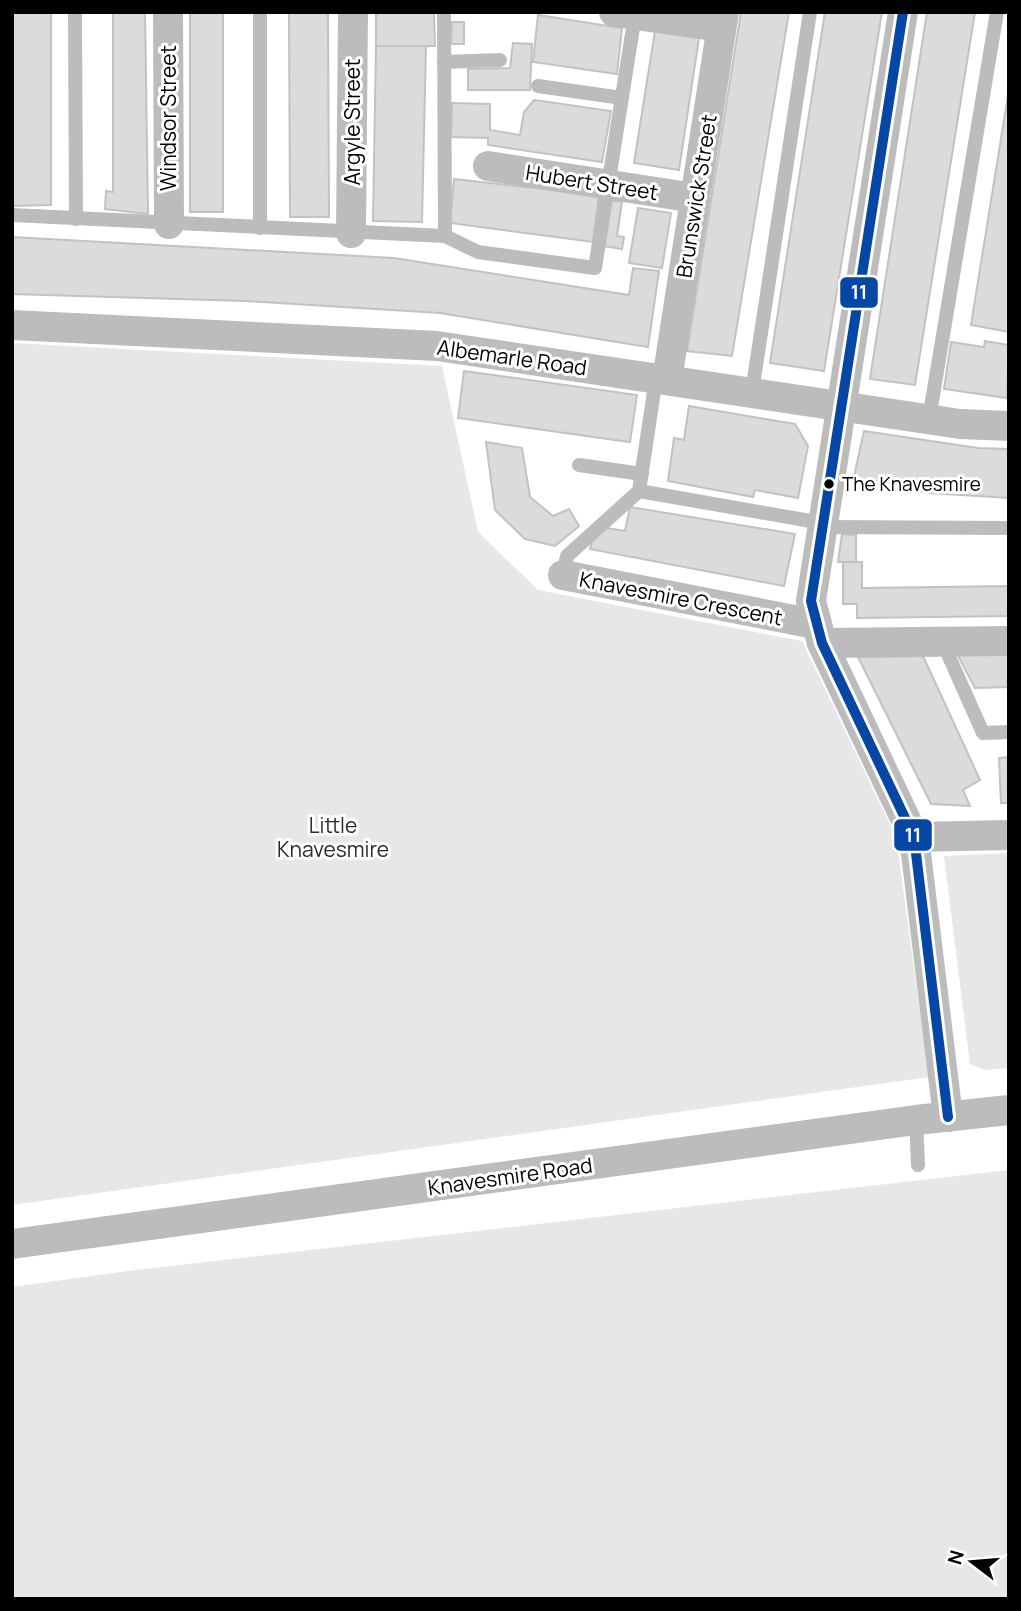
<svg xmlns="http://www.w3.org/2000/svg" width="1021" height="1611" font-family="Manrope,sans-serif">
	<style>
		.green { fill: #e7e7e7 }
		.building { fill: #dbdbdb; stroke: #c2c2c2; stroke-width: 2 }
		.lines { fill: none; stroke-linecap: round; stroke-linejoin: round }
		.service { stroke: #bcbcbc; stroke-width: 14 }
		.minor { stroke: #bcbcbc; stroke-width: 30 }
		.bus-1-casing { stroke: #fff; stroke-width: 16 }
		.bus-1 { stroke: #0646a5; stroke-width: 10 }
		.bus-dot { fill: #000; stroke: #fff; stroke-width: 2.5 }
		.labels { text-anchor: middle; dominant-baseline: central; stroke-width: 6; stroke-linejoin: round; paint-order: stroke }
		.bus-label { font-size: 19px; fill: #000; stroke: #fff; text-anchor: start }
		.street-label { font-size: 21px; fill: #000; stroke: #fff }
		.park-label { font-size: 21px; fill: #2b2b2b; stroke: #fff }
		.line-badge { stroke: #fff; stroke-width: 2.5 }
		.badge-label { font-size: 19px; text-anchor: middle; font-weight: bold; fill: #fff }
	</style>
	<rect width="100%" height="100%" fill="#fff"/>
	<g class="green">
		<path d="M12,343L442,366L478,532L538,590L802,641L896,837L929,1077L12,1205Z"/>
		<path d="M1009,853V1068L984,1070L970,1064L944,856Z"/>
		<path d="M1009,1170V1599H12V1287L128,1271Z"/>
	</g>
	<g class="building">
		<path d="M12,12H51V205L12,206Z"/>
		<path d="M113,12H145L148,214L105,209L106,191L113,192Z"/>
		<rect x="190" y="12" width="33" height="200"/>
		<path d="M289,12H328L329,217H290Z"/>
		<path d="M376,12H434L435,46H376Z"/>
		<path d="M741,12H789L732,356L687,351Z"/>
		<path d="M825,12H882L824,371L770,363Z"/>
		<path d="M927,12H975L915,385L870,379Z"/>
		<path d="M538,15L622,28L617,74L533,62Z"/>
		<path d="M452,22H464V44H451Z"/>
		<path d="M655,31L699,38L679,170L634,163Z"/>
		<path d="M513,43L532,44L530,90H468V69L510,68Z"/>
		<path d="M376,46H426L422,222L373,221Z"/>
		<path d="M1009,89V332L971,325Z"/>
		<path d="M534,100L611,111L602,162L488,145V138L451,137L452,103L490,104V130L520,135L524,112Z"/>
		<path d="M454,179L599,195L593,242L450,223Z"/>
		<path d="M609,200L622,202L617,236L624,237L622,249L603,246Z"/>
		<path d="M638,208L671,213L662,268L629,263Z"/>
		<path d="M12,237L394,258L629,295L633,268L659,271L648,347L440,313L245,301L12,294Z"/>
		<path d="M985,341L1009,345L1007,398L944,389L951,342L984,347Z"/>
		<path d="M464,371L637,395L630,442L458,418Z"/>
		<path d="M689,406L795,424L808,446L798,498L755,490L753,497L668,481L674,438L684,440Z"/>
		<path d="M864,431L978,448L1009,449V498L929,493L853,481Z"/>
		<path d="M486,442L522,448L530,497L553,516L569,509L579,526L555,546L525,539L495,510Z"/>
		<path d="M630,507L795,534L784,586L590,549L593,538L601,527L625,531Z"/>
		<path d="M842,534L856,535V562H838Z"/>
		<path d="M843,562H862V588L1009,586V616L857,618V604H843Z"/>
		<path d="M957,654H1009V687L975,688Z"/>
		<path d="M923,656L980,780L963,790L970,806L931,804L858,657Z"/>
		<path d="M1009,757V803H1001L999,758Z"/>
	</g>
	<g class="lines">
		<g class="service">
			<path d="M75,12L76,219"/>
			<path d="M444,12L445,236"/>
			<path d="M444,62L500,60"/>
			<path d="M538,86L622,98"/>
			<path d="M12,215L445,236L478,252L595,268L635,15"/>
			<path d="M260,228V12"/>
			<path d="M752,392L810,12"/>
			<path d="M929,419L997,12"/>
			<path d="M579,465L642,474"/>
			<path d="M639,491L822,523"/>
			<path d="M822,527L1009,528"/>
			<path d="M563,575L567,556L639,491L656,378"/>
			<path d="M942,641L983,733L1009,732"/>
			<path d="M916,1120L918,1165"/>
		</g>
		<g class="minor">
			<path d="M168,12L169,224"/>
			<path d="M614,12L721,27"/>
			<path d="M903,12L811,601L822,643L914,837L948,1117"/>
			<path d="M488,166L695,198"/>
			<path d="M351,233L353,12"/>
			<path d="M12,325L437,346L960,424L1009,426"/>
			<path d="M667,380L724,12"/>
			<path d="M563,575L815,624"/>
			<path d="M822,643L1009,641"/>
			<path d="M914,837L1009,835"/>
			<path d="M12,1244L916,1120L1009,1110"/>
		</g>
		<g class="bus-1-casing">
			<path id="bus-1" d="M903,12L811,601L822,643L914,837L948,1117"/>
		</g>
		<use href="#bus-1" class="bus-1"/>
	</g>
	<circle class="bus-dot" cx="829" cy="484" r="6"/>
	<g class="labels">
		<g class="bus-label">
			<text x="842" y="484">The Knavesmire</text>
		</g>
		<g class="street-label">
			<text transform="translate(168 118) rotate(-90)">Windsor Street</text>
			<text transform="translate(352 122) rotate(-90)">Argyle Street</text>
			<text transform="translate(592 182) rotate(9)">Hubert Street</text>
			<text transform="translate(696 196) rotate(-81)">Brunswick Street</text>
			<text transform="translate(512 357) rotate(8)">Albemarle Road</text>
			<text transform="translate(681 598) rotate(11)">Knavesmire Crescent</text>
			<text transform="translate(510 1176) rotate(-8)">Knavesmire Road</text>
		</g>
		<g class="park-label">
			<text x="333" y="825">Little<tspan x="333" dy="24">Knavesmire</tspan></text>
		</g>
	</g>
	<g class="line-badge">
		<rect x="839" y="276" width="40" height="33" rx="7" fill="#0646a5"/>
		<rect x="893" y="818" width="40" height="34" rx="7" fill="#0646a5"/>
	</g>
	<g class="badge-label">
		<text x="859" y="299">11</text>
		<text x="913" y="842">11</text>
	</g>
	<rect width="1021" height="1611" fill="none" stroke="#000000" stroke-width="28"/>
	<g transform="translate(972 1562) rotate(286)" stroke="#ffffff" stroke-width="5" paint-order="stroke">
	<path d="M0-5L12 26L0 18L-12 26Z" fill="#000000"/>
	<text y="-10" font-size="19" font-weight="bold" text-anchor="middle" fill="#000000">N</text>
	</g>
</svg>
